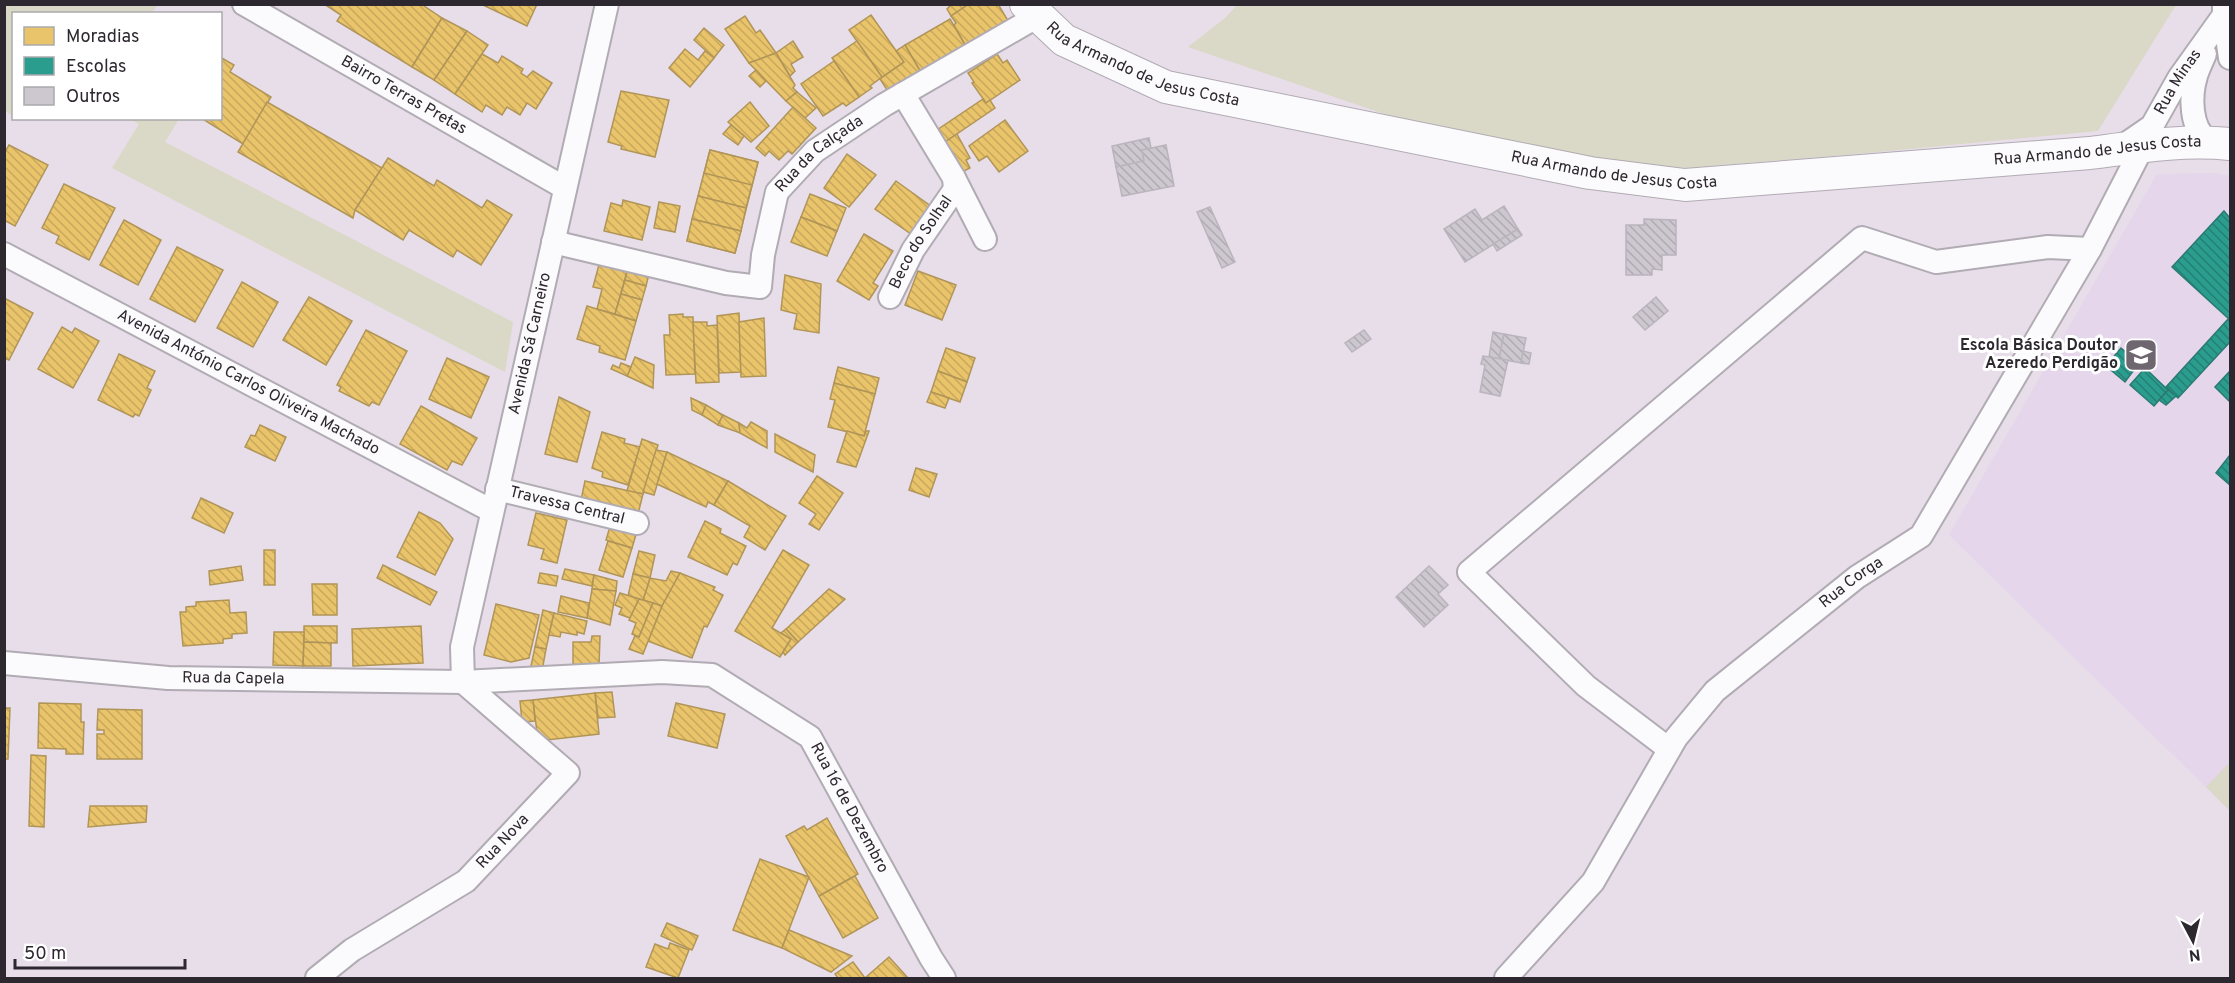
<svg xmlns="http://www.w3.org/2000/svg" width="2235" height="983" font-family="Overpass,sans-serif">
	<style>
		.built { fill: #e5d6eb }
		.grass { fill: #dad8c6 }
		.homes { fill: url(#homes-back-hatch); stroke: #b19558; stroke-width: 1.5 }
		.schools { fill: url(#schools-back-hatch); stroke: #2b7a72; stroke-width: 1.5 }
		.building { fill: url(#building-back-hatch); stroke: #bab4bd; stroke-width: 1.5 }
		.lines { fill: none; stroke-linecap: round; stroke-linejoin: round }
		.street-casing { stroke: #b1abb4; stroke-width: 26 }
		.secondary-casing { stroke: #b1abb4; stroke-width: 34 }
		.street { stroke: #fbfafc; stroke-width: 22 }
		.secondary { stroke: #fbfafc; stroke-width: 32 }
		.labels { text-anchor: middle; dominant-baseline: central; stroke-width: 6; stroke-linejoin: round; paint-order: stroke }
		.street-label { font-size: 16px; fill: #2d272f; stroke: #fff }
		.poi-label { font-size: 16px; font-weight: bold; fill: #2d272f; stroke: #fff; text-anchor: end }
	</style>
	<defs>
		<pattern id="homes-back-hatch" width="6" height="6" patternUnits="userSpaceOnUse" patternTransform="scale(1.5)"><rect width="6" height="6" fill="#e9c46a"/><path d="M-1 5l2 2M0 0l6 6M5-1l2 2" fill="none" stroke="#c8a85c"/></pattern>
		<pattern id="schools-back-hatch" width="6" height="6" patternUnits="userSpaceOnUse" patternTransform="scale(1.5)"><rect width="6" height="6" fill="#2a9d8f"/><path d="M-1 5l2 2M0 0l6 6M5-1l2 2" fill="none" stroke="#248075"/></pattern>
		<pattern id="building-back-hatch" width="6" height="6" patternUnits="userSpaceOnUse" patternTransform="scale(1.5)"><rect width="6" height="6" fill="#cdc7d0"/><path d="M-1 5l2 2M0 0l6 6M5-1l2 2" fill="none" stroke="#b0abb3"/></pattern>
	</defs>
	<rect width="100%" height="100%" fill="#e7deea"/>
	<path class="built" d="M2216,173L2230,176V811L1949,535L2157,174Z"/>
	<g class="grass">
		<path d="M1238,4L2176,5L2098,131L1868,153L1686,168L1507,156L1188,47L1225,18Z"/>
		<path d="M4,5L5,4L158,5L151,13L14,14L13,116L5,111Z"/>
		<path d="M129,119H179L165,142L513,322L505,372L112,168L139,124Z"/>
		<path d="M2230,762V811L2206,787Z"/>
	</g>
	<g class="homes">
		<path d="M324,4H421L442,18L412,67L337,21L341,15Z"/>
		<path d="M481,4H537L527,26Z"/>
		<path d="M952,4H969L951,16L947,9Z"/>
		<path d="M969,4H998L1010,24L968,50L954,25L956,23L951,16Z"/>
		<path d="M871,15L904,62L882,77L849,30Z"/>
		<path d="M745,16L756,33L760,30L776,53L749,63L725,29Z"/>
		<path d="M442,18L467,31L434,80L412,67Z"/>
		<path d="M950,19L968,50L923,76L905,45Z"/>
		<path d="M704,28L724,45L714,58L694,40Z"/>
		<path d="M467,31L488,45L455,94L434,80Z"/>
		<path d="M793,41L803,57L791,64L795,71L790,76L776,53Z"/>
		<path d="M857,41L882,77L870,86L872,88L859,97L832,58Z"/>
		<path d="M905,45L923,76L891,96L880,79L904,62L896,51Z"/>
		<path d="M685,49L698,60L705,51L714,58L690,87L669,68Z"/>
		<path d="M776,53L795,85L793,88L797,92L786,101L749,63Z"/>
		<path d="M482,54L498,63L502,56L523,69L521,73L527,77L533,71L552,83L536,109L527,103L520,115L507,107L502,115L486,105L482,112L455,94Z"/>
		<path d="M997,54L1003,63L1007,60L1020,80L986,103L972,83L974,82L968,73Z"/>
		<path d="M220,57L234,65L230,72L271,97L243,144L201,118H220Z"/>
		<path d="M834,61L859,97L846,106L843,103L823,116L801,84Z"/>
		<path d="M756,70L766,81L760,87L749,76Z"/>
		<path d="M621,91L669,100L655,157L621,149L622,146L608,142Z"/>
		<path d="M797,92L816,108L805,118L786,101Z"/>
		<path d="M983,99L986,103L990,100L995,108L942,144L934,132Z"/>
		<path d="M267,102L382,168L355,210L353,218L238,152Z"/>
		<path d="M750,102L769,126L751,142L728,122Z"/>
		<path d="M793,107L816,128L792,154L788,151L779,160L769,151L765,156L756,148Z"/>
		<path d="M1005,120L1028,151L999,172L987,156L979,161L969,146Z"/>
		<path d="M731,125L744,136L738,145L723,134Z"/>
		<path d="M957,134L970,158L966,160L970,168L958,174L942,144Z"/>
		<path d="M9,145L48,165L15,226L4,220V154Z"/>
		<path d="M710,150L758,162L752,185L704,173Z"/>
		<path d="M710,150L758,162L735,253L687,241Z"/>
		<path d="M847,154L876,175L849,207L824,188Z"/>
		<path d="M388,158L434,186L437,180L482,208L487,200L512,215L481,265L457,250L453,257L409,230L403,240L355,210Z"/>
		<path d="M704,173L752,185L746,208L698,196Z"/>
		<path d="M896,181L932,207L911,234L875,209Z"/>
		<path d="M64,184L115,208L89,260L56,243L59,236L42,228Z"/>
		<path d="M810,194L846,208L837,231L801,217Z"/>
		<path d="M698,196L746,208L741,231L692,219Z"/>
		<path d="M623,200L650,207L642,240L604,231L611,203L622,206Z"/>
		<path d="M659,202L680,206L675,232L654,228Z"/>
		<path d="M801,217L837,231L827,256L791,242Z"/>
		<path d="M692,219L741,231L735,253L687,241Z"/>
		<path d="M124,220L161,240L138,285L100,265Z"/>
		<path d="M864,234L893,251L873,283L878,286L869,300L837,281Z"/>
		<path d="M177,247L223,270L195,322L150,299Z"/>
		<path d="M600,261L628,268L615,314L597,309L602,289L593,287Z"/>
		<path d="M628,268L649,274L646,286L625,280Z"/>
		<path d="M918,271L956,285L942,320L905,305Z"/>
		<path d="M785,275L821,284L819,333L794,329L797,314L781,310Z"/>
		<path d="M625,280L646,286L642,300L621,294Z"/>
		<path d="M242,282L278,302L253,347L217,328Z"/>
		<path d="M621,294L642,300L636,321L615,314Z"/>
		<path d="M309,297L352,321L326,365L283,340Z"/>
		<path d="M4,298L33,313L9,360L4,358Z"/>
		<path d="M587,306L636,321L625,360L599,352L600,346L577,339Z"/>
		<path d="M739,313L741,372L719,373L717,316Z"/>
		<path d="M683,314V317H693L695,374L666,375L664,335H670L669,315Z"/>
		<path d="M764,318L766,376L741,377L739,322Z"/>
		<path d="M693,322H707V326L717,325L719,382L696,383Z"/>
		<path d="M62,327L72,333L75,328L99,341L73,388L38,369Z"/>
		<path d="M366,330L407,351L379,405L372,402L369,406L339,391L341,387L337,385Z"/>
		<path d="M946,348L975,358L967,382L938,371Z"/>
		<path d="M119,354L155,371L147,388L151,390L139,416L135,414L133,417L98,400Z"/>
		<path d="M635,357L654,365L653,388L627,376Z"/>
		<path d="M447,358L489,377L471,418L429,399Z"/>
		<path d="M621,363L631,367L627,376L611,369L613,365L619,368Z"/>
		<path d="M838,367L879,378L875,394L834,383Z"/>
		<path d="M938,371L967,382L960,402L931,392Z"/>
		<path d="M834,383L875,394L864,436L828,427L835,400L830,399Z"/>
		<path d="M931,392L949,398L945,408L927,402Z"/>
		<path d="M559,397L590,412L577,462L545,454Z"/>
		<path d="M691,398L706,405L702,415L692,410Z"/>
		<path d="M706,405L723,415L718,425L702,415Z"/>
		<path d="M421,406L477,438L462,465L452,461L447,470L400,444Z"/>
		<path d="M723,415L739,423L740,433L718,425Z"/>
		<path d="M751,422L767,431V448L740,433L739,423L747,428Z"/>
		<path d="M260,425L286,437L275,461L245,447L251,435L255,436Z"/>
		<path d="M847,431L864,436L866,431H869L856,467L837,462Z"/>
		<path d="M602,432L625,439L624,443L640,447L628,485L602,477L603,472L592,468Z"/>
		<path d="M775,434L815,455L813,472L775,452Z"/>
		<path d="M642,439L658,445L643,494L627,491Z"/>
		<path d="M656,450L667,452L654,495L643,492Z"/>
		<path d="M667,452L728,481L714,505L708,502L706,507L657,484Z"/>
		<path d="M916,468L937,474L929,497L909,490Z"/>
		<path d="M817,476L843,493L819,530L809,524L816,514L799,503Z"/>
		<path d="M585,481L643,494L637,518L580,505Z"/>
		<path d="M728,481L786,516L765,550L744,537L750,526L714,505Z"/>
		<path d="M201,498L233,513L224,533L192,518Z"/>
		<path d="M419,512L440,523L453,539L435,575L397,557Z"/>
		<path d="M536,513L567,520L557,563L541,559L544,549L528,545Z"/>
		<path d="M612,520L638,528L632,548L606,540Z"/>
		<path d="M705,521L721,529L720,533L746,546L737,565L733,563L727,575L688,557Z"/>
		<path d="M608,541L632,548L623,577L599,570Z"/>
		<rect x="264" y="550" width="11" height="35"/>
		<path d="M783,550L809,565L772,628L791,639L780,657L735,631Z"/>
		<path d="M639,551L655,555L650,578L633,574Z"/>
		<path d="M383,565L437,592L430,605L377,578Z"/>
		<path d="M241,566L243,580L210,585L209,571Z"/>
		<path d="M565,569L594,575L592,586L562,579Z"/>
		<path d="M671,571L680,573L662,606L643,600L650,578L666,581Z"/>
		<path d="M540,573L558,576L556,586L538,583Z"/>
		<path d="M680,573L715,587L713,590L723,595L707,627L704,626L692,658L648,641L662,606Z"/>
		<path d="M633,574L650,578L643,600L628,596Z"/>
		<path d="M594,575L617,581L616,591L592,589Z"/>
		<path d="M312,584H337V615H313Z"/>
		<path d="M592,589L616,591L610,625L587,618Z"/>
		<path d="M829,589L845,599L798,642L786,629Z"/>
		<path d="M620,593L639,599L630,618L619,614L622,608L615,605Z"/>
		<path d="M561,596L589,603L587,618L558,612Z"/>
		<path d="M639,599L653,603L639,637L632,634L636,623L629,620Z"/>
		<path d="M229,600L230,613L246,612L247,633L232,634V638L223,639V643L183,646L180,612H186V607L196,606V602Z"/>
		<path d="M653,603L662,606L643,654L629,649L635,636L639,637Z"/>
		<path d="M496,604L539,615L529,658L511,662L484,655Z"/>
		<path d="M543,610L554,613L546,649L535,647Z"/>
		<path d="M554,613L587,621L584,634L577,632V635L561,632L560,637L549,635Z"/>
		<path d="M304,626H337V643L304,642Z"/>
		<path d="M421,626L423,663L353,666L352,629Z"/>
		<path d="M786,629L798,642L785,655L783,652L791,639L781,633Z"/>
		<path d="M274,632H304L303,666L273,665Z"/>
		<path d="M592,636H600L599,667L573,666V642H591Z"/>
		<path d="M304,642L331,643V666H303Z"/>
		<path d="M535,647L546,649L542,671H530Z"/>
		<path d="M612,692L615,717L598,718L595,693Z"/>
		<path d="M595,693L599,734L538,741L533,700Z"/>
		<path d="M533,700L535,721L522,722L520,701Z"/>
		<path d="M39,703L81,704V722H84L83,754H66V749L38,748Z"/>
		<path d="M676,703L725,714L717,748L668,736Z"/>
		<path d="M4,708H10L8,759H4Z"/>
		<path d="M98,709L142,710V759H97V734H104V730H97Z"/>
		<path d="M31,755L46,756L44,827L29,826Z"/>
		<path d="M90,806H147L146,822L88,827Z"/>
		<path d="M827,818L858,874L819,896L786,836L804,826L807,830Z"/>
		<path d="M760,859L809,877L782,948L733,930Z"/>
		<path d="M855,876L878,918L843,938L819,896Z"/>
		<path d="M667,923L698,936L692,950L661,936Z"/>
		<path d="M789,930L852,956L831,972L782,948Z"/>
		<path d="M670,943L689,950L678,978L646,967L655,944L668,949Z"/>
		<path d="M889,957L908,978H865Z"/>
		<path d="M853,962L865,978H838L835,974Z"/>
	</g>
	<g class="schools">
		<path d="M2224,211L2230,218V317L2229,319L2172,267Z"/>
		<path d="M2230,317V342L2178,398L2166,387Z"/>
		<path d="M2121,348L2139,363L2125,382L2106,366Z"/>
		<path d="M2145,368L2168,390L2154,406L2130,385Z"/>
		<path d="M2230,371V402L2215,387Z"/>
		<path d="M2168,390L2176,396L2166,405L2159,400Z"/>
		<path d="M2230,455V485L2216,473Z"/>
	</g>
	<g class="building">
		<path d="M1149,138L1151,148L1142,150L1144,161L1116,167L1112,146Z"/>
		<path d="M1166,145L1174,186L1122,196L1116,167L1144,161L1142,150Z"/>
		<path d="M1504,206L1518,229L1465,262L1444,229L1475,209L1482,220Z"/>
		<path d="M1210,207L1235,262L1222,268L1197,212Z"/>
		<path d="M1644,219L1676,220V255H1662V270L1652,269V275H1626V225H1644Z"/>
		<path d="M1518,229L1522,235L1497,251L1493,244Z"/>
		<path d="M1656,297L1668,311L1645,330L1633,317Z"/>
		<path d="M1364,330L1371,339L1352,352L1345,343Z"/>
		<path d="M1493,332L1504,334L1499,359L1489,357Z"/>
		<path d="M1504,334L1526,338L1521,363L1499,359Z"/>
		<path d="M1523,351L1531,353L1529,364L1521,363Z"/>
		<path d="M1483,356L1508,360L1500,396L1480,392L1485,365L1481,364Z"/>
		<path d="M1429,566L1448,585L1438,594L1448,605L1424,627L1396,597Z"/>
	</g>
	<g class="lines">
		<g class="street-casing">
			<g id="street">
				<path id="s1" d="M244,4L565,188"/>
				<path d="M2224,15L2230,58"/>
				<path d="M2205,54C2202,61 2198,69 2196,76C2190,96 2190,128 2208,141"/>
				<path id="s2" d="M2120,148L2152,126L2179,78L2224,15V4"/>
				<path d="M954,178L985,239"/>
				<path id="s3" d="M553,242L726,283L760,287L763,255L777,192L815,151L884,105L1038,16"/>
				<path id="s4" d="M4,254L492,511"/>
				<path id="s5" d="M890,297L913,250L955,189L954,178L903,94"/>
				<path id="s6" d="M497,489L637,523"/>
				<path id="s7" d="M4,663L168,678L463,682L662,672L712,675L810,737L931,958L944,978"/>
				<path id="s8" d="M463,682L462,647L607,4"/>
				<path d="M1669,749L1586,686L1469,572L1862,238L1936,262L2048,247L2090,249"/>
				<path id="s9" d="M317,978L352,950L466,881L568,773L463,682"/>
				<path id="s10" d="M1506,978L1593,882L1676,738L1715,691L1857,577L1921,536L2090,249L2143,146"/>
			</g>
		</g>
		<g class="secondary-casing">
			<g id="secondary">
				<path id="s11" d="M1026,4L1064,40L1166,87L1590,173L1685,185L2090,153C2136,147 2184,139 2230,144"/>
			</g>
		</g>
		<use href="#street" class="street"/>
		<use href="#secondary" class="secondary"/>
	</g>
	<defs>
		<g id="school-square" transform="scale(1.725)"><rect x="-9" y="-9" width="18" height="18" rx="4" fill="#6e6770" stroke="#fff"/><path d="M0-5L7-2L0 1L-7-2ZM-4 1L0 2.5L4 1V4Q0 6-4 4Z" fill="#fff"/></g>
	</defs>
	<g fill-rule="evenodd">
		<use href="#school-square" x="2141" y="355"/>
	</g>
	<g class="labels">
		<g class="street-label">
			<text stroke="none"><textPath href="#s11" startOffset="135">Rua Armando de Jesus Costa</textPath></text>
			<text stroke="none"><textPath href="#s2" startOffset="90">Rua Minas</textPath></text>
			<text stroke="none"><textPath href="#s1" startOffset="184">Bairro Terras Pretas</textPath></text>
			<text stroke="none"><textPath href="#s11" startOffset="1107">Rua Armando de Jesus Costa</textPath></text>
			<text stroke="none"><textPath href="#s3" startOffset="366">Rua da Calçada</textPath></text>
			<text stroke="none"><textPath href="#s11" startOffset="621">Rua Armando de Jesus Costa</textPath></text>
			<text stroke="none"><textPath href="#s5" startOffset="63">Beco do Solhal</textPath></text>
			<text stroke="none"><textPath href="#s8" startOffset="346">Avenida Sá Carneiro</textPath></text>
			<text stroke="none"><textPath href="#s4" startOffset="276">Avenida António Carlos Oliveira Machado</textPath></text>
			<text stroke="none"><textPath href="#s6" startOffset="72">Travessa Central</textPath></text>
			<text stroke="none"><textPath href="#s10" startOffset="531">Rua Corga</textPath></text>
			<text stroke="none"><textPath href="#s7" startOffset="230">Rua da Capela</textPath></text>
			<text stroke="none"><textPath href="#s7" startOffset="906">Rua 16 de Dezembro</textPath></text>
			<text stroke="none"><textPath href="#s9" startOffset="232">Rua Nova</textPath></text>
		</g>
		<g class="poi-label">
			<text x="2118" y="346">Escola Básica Doutor<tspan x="2118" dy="18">Azeredo Perdigão</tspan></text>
		</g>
	</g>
	<rect width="2235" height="983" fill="none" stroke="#2d272f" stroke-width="12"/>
	<rect x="12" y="12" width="210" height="108" fill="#ffffff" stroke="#aba9ac" stroke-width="1.5"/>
	<rect x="24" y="27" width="30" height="18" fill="#e9c46a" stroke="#aba9ac" stroke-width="1.5"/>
	<text x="66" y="42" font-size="18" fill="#2d272f">Moradias</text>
	<rect x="24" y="57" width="30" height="18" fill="#2a9d8f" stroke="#aba9ac" stroke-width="1.5"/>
	<text x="66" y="72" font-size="18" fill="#2d272f">Escolas</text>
	<rect x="24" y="87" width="30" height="18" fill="#cdc7d0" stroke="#aba9ac" stroke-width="1.5"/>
	<text x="66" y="102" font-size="18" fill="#2d272f">Outros</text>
	<g transform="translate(2193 941) rotate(173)" stroke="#ffffff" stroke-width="4.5" paint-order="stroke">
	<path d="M0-4.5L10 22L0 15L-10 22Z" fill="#2d272f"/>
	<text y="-9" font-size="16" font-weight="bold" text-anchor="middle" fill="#2d272f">N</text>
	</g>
	<path d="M15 959v9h170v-9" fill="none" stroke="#2d272f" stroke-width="3"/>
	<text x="24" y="959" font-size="18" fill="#2d272f" stroke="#ffffff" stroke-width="4.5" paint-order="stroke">50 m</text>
</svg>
